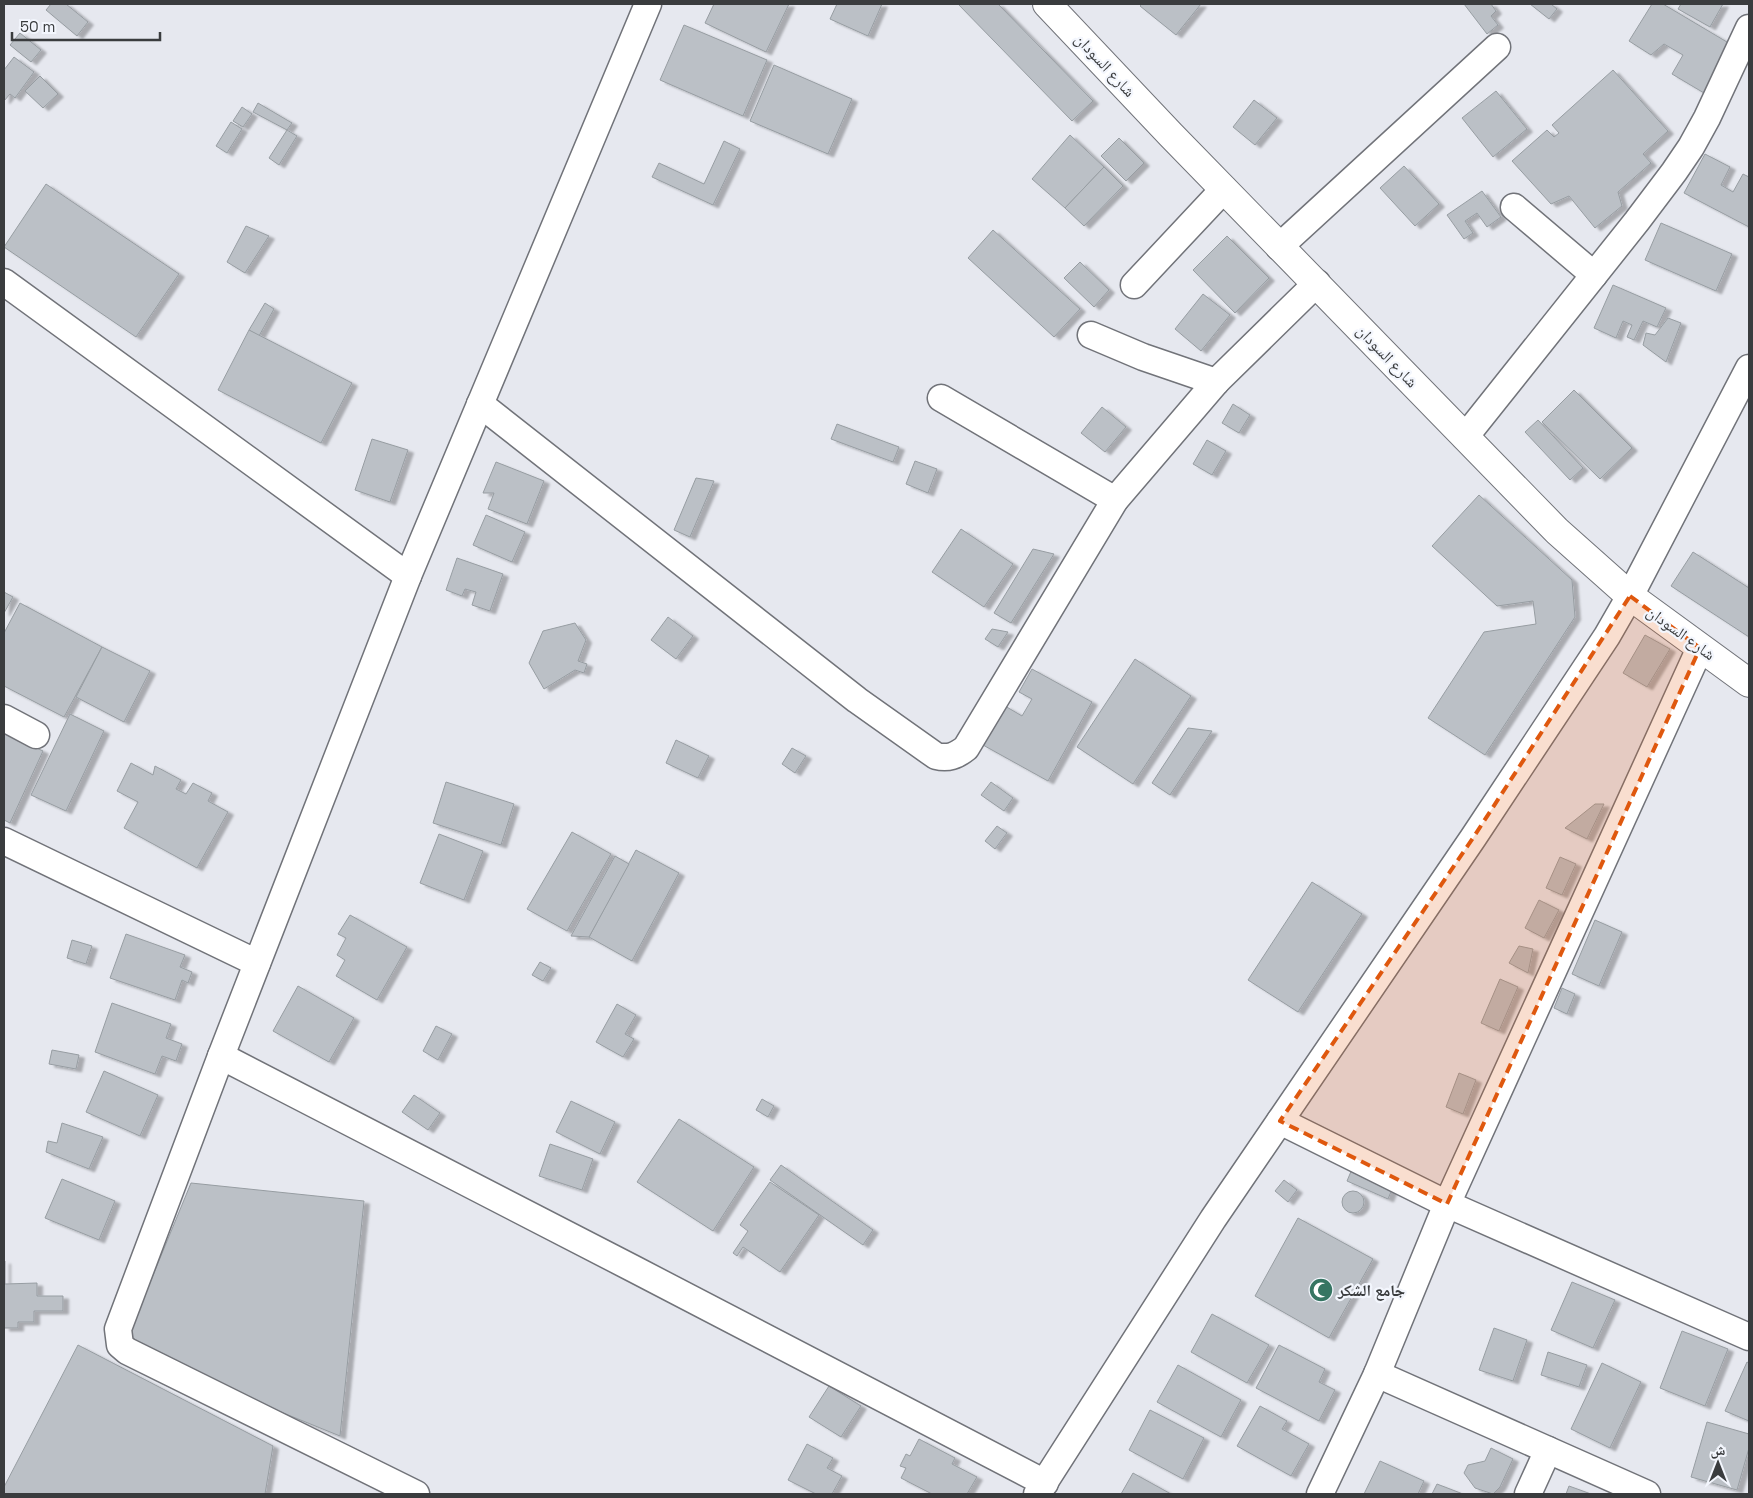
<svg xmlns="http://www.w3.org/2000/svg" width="1753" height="1498" font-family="'Space Grotesk','Noto Naskh Arabic',sans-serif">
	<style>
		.building { fill: #bbc0c6; stroke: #979da2; filter: url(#shadow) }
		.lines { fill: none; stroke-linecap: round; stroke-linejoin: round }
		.minor-casing { stroke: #717379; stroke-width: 29 }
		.major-casing { stroke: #717379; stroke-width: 30 }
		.minor { stroke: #fff; stroke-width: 26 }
		.major { stroke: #fff; stroke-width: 28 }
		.marked { fill: #df580e; fill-opacity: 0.2; stroke: #df580e; stroke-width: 4; stroke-dasharray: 10 6; stroke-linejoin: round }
		.labels { text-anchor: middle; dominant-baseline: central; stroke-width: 4.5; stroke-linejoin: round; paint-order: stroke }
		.street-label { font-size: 16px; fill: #3a3c3e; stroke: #f3f6fd }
		.poi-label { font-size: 16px; font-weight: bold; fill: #3a3c3e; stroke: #f3f6fd; text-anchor: start }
	</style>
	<defs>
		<filter id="shadow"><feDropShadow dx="5.5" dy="3" stdDeviation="1" flood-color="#0004"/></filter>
	</defs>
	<rect width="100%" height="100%" fill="#e6e8ef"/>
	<g class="building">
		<path d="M51,4H66L88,22L77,36L46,10Z"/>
		<path d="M714,4H789L766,52L705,23Z"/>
		<path d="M837,4H882L868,36L830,19Z"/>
		<path d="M958,4H998L1093,101L1072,121Z"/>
		<path d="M1142,4H1201L1176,35L1140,6Z"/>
		<path d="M1464,4H1491L1496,11L1491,16L1498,25L1487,34Z"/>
		<path d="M1530,4H1551L1557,9L1549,19Z"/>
		<path d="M1652,4H1663L1732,45L1704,93L1672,74L1683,55L1664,44L1651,55L1629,41Z"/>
		<path d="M1681,4H1723L1710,27L1678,9Z"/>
		<path d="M684,25L767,60L743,116L660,80Z"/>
		<path d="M20,33L41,50L31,62L10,45Z"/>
		<path d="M14,57L34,72L15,98L10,94L4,101V70Z"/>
		<path d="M774,65L852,99L828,154L750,121Z"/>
		<path d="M1613,70L1668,131L1643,154L1651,163L1618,192L1622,206L1595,228L1569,196L1551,204L1512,161L1547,130L1554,137L1559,133L1552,125Z"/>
		<path d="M40,76L58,94L43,108L25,91Z"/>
		<path d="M1496,91L1527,129L1493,157L1462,118Z"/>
		<path d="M1254,100L1277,118L1255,145L1233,127Z"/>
		<path d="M258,103L292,123L287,130L253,112Z"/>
		<path d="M242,107L252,114L243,127L233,121Z"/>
		<path d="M231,122L242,129L227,153L216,146Z"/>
		<path d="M287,130L297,136L279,165L269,158Z"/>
		<path d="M1070,135L1104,167L1065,208L1032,179Z"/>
		<path d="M1119,138L1144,163L1126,181L1101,156Z"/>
		<path d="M724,141L740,149L713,205L652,177L659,163L704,184Z"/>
		<path d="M1705,154L1730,167L1721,185L1733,192L1743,174L1749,177V227L1684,193Z"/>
		<path d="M1404,166L1439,204L1415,226L1380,188Z"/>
		<path d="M1104,167L1123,186L1084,226L1065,208Z"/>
		<path d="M46,184L179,274L136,337L4,247Z"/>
		<path d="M1482,191L1501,217L1487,227L1477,213L1465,221L1473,233L1464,239L1447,215Z"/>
		<path d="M1661,223L1732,254L1716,291L1645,260Z"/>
		<path d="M246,226L269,236L245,273L227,262Z"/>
		<path d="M993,230L1080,309L1054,337L968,258Z"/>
		<path d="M1227,236L1269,278L1235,313L1193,270Z"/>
		<path d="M1080,262L1109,290L1094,307L1064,278Z"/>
		<path d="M1613,285L1666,308L1657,327L1643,321L1634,340L1627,337L1632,325L1623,321L1616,338L1594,328Z"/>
		<path d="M1203,294L1230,315L1201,351L1175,329Z"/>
		<path d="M265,303L274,309L259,336L249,330Z"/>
		<path d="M1668,318L1681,323L1666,362L1643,345L1646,333L1655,335Z"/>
		<path d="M249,330L352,383L321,443L218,390Z"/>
		<path d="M1574,390L1632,448L1600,479L1542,422Z"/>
		<path d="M1233,404L1250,415L1239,433L1222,423Z"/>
		<path d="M1102,407L1126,427L1105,452L1081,433Z"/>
		<path d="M1538,420L1583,468L1570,480L1525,432Z"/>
		<path d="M837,424L899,447L893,462L831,439Z"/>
		<path d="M372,439L408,450L390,502L355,490Z"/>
		<path d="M1207,440L1226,451L1212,475L1193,464Z"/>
		<path d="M915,461L937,469L928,493L906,484Z"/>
		<path d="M496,462L544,481L527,524L488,509L494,493H483Z"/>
		<path d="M696,478L714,481L690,537L674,530Z"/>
		<path d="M1479,495L1572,580L1575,617L1485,755L1428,718L1484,632L1536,624L1533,601L1497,606L1432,546Z"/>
		<path d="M486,515L525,532L512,562L473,545Z"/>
		<path d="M961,529L1013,564L984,607L932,572Z"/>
		<path d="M1033,549L1054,554L1011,623L994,613Z"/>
		<path d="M1693,552L1749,588V637L1671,586Z"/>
		<path d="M457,558L503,574L490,611L472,605L476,592L465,589L462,596L446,590Z"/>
		<path d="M4,592L13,597L4,613Z"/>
		<path d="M20,603L102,647L64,717L4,686V633Z"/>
		<path d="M668,617L693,636L676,659L651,640Z"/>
		<path d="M575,623L586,640L578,661L587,664L584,673L575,670L544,689L529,663L543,631Z"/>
		<path d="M992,629L1008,632L998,647L985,639Z"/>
		<path d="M1645,635L1670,649L1647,687L1623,673Z"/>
		<path d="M102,647L150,671L124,722L76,697Z"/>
		<path d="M1135,659L1191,696L1133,784L1077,747Z"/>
		<path d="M1032,669L1092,702L1048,781L983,745L1005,706L1022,716L1032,699L1019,692Z"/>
		<path d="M70,714L104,731L66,811L31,795Z"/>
		<path d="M1188,728L1212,731L1170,795L1152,783Z"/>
		<path d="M4,733L43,751L10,823L4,820Z"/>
		<path d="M676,740L709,756L698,778L666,763Z"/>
		<path d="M792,748L806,756L795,773L782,764Z"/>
		<path d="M131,763L153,775L155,766L181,780L176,789L186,794L193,783L212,793L208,801L228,812L197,868L124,828L138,802L117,791Z"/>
		<path d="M446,782L514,804L501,845L433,823Z"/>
		<path d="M991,782L1013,798L1004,811L981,795Z"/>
		<path d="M1595,804H1604L1587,839L1565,828Z"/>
		<path d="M997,826L1007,833L995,849L985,841Z"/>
		<path d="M572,832L611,854L567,931L527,909Z"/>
		<path d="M439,834L483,851L464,900L420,883Z"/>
		<path d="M636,850L679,873L632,961L589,937Z"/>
		<path d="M615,856L629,864L589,937L571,936Z"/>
		<path d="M1560,857L1576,864L1562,895L1546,888Z"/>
		<path d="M1312,882L1362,914L1298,1012L1248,980Z"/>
		<path d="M1539,900L1559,910L1544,938L1525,928Z"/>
		<path d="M350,915L407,947L377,1000L336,976L345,960L337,955L346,938L338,934Z"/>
		<path d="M1595,920L1622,932L1599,986L1572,974Z"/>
		<path d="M126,934L185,955L180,967L192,972L188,983L182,980L175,1000L110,978Z"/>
		<path d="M72,940L92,946L86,964L67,958Z"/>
		<path d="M1519,946L1533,949L1528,973L1509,963Z"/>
		<path d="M540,962L551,968L543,981L532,975Z"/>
		<path d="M1500,979L1518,987L1499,1031L1481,1023Z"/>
		<path d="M298,986L354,1018L329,1062L273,1031Z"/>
		<path d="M1562,988L1575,994L1567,1014L1554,1008Z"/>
		<path d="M112,1003L171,1024L166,1038L182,1044L176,1061L162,1056L155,1074L95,1052Z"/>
		<path d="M617,1004L636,1015L625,1034L634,1039L623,1057L596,1042Z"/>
		<path d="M436,1026L452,1034L438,1060L423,1051Z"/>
		<path d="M52,1050L79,1055L76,1069L49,1064Z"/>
		<path d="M104,1071L158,1095L140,1136L86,1112Z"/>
		<path d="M1459,1073L1476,1080L1463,1114L1446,1107Z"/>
		<path d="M414,1095L440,1113L428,1130L402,1112Z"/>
		<path d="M762,1099L774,1106L768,1117L756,1110Z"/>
		<path d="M571,1101L615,1122L600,1154L556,1132Z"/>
		<path d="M679,1119L754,1167L713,1231L637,1182Z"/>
		<path d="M62,1123L103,1137L89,1169L46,1152L48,1141L57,1143Z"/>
		<path d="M550,1144L593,1159L582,1190L539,1176Z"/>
		<path d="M781,1165L873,1230L863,1245L770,1180Z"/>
		<path d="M1352,1169L1393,1187L1388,1199L1347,1181Z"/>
		<path d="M62,1179L115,1201L99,1240L45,1218Z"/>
		<path d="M1284,1180L1297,1190L1288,1202L1275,1191Z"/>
		<path d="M770,1182L819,1215L780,1272L743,1247L737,1256L733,1253L748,1231L740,1225Z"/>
		<path d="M191,1183L364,1201L340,1436L123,1348Z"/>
		<circle cx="1353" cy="1202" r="11"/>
		<path d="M1298,1218L1373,1259L1329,1338L1255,1296Z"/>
		<path d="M4,1261H5V1284L37,1283V1296H63V1311H34V1322H18V1328H4Z"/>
		<path d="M1572,1282L1615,1300L1593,1348L1551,1330Z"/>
		<path d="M1212,1314L1269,1345L1247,1383L1191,1352Z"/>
		<path d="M1494,1328L1527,1340L1513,1381L1479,1370Z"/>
		<path d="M1682,1331L1728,1349L1705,1406L1660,1388Z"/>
		<path d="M78,1345L273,1446L265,1494H4V1487Z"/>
		<path d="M1279,1345L1325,1369L1319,1382L1335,1390L1319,1421L1256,1388Z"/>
		<path d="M1548,1352L1587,1365L1579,1387L1541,1375Z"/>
		<path d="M1747,1362L1749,1363V1421L1725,1411Z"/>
		<path d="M1602,1363L1641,1382L1610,1448L1571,1429Z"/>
		<path d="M1178,1365L1241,1400L1221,1437L1157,1402Z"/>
		<path d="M829,1386L861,1406L841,1437L809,1417Z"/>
		<path d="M1260,1406L1287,1421L1282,1429L1309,1444L1291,1476L1237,1446Z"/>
		<path d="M1150,1410L1204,1438L1183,1479L1129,1450Z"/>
		<path d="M1707,1422L1749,1434V1448L1737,1490L1691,1477Z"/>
		<path d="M919,1439L955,1458L952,1464L977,1477L967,1494H932L901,1478L906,1468L900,1466L906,1454L910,1456Z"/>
		<path d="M807,1444L833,1458L827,1468L842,1476L832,1494H816L788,1480Z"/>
		<path d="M1491,1448L1513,1459L1500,1487L1493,1494L1475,1488L1464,1473L1468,1465L1485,1461Z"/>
		<path d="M1380,1461L1424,1481L1418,1494H1364Z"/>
		<path d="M1133,1473L1171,1494H1121Z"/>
		<path d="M1437,1484L1463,1494H1432Z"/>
		<path d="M1569,1486L1591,1494H1566Z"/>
	</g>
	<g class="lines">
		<g class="minor-casing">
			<g id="minor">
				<path d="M1514,207L1594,275"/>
				<path d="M1279,247L1497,47"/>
				<path d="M4,282L408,576"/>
				<path d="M1134,285L1224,189"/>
				<path d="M1091,335L1143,357L1216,382"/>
				<path d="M941,398L1115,500"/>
				<path d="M480,404L857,700L936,756C948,759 956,756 966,748L1115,500L1216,382L1317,283"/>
				<path d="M1465,437L1637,221L1674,172L1691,147L1707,118L1749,28"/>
				<path d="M4,718L36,735"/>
				<path d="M4,841L257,963"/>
				<path d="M221,1056L634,1269L1045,1483"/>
				<path d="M1280,1121L1447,1204L1749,1337"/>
				<path d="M1377,1374L1647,1494"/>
				<path d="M416,1494L127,1351L120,1345L118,1329L221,1056L408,576L648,4"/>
				<path d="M1037,1494L1213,1219L1473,838L1607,636L1630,596L1749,368"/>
				<path d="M1320,1494L1377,1374L1447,1204L1700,648"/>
				<path d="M1528,1494L1548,1450"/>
			</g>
		</g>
		<g class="major-casing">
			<path id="major" d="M1047,4L1171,135L1557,531L1630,596L1749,683"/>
		</g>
		<use href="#minor" class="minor"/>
		<use href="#major" class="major"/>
	</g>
	<path class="marked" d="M1630,596L1700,648L1447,1204L1280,1121L1473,838Z"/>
	<defs>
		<g id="mosque-disc" transform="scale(1.25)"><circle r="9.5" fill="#367562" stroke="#f3f6fd"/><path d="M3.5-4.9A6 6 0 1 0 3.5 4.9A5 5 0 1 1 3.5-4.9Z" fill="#fff"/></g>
	</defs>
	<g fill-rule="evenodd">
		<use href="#mosque-disc" x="1321" y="1290"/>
	</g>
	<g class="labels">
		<g class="street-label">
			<text transform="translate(1105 65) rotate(47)">شارع السودان</text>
			<text transform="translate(1387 356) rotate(46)">شارع السودان</text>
			<text transform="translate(1681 633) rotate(36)">شارع السودان</text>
		</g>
		<g class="poi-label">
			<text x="1338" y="1290">جامع الشكر</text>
		</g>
	</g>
	<rect width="1753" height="1498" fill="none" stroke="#3a3c3e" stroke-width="10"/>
	<g transform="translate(1718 1463)" stroke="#f3f6fd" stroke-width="4" paint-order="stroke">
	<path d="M0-4L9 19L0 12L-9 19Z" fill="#3a3c3e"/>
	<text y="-8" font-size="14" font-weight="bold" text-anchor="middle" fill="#3a3c3e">ش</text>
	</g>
	<path d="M12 32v8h148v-8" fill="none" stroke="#3a3c3e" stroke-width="2.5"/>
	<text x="20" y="32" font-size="15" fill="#3a3c3e" stroke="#f3f6fd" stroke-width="4" paint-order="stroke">50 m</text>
</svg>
